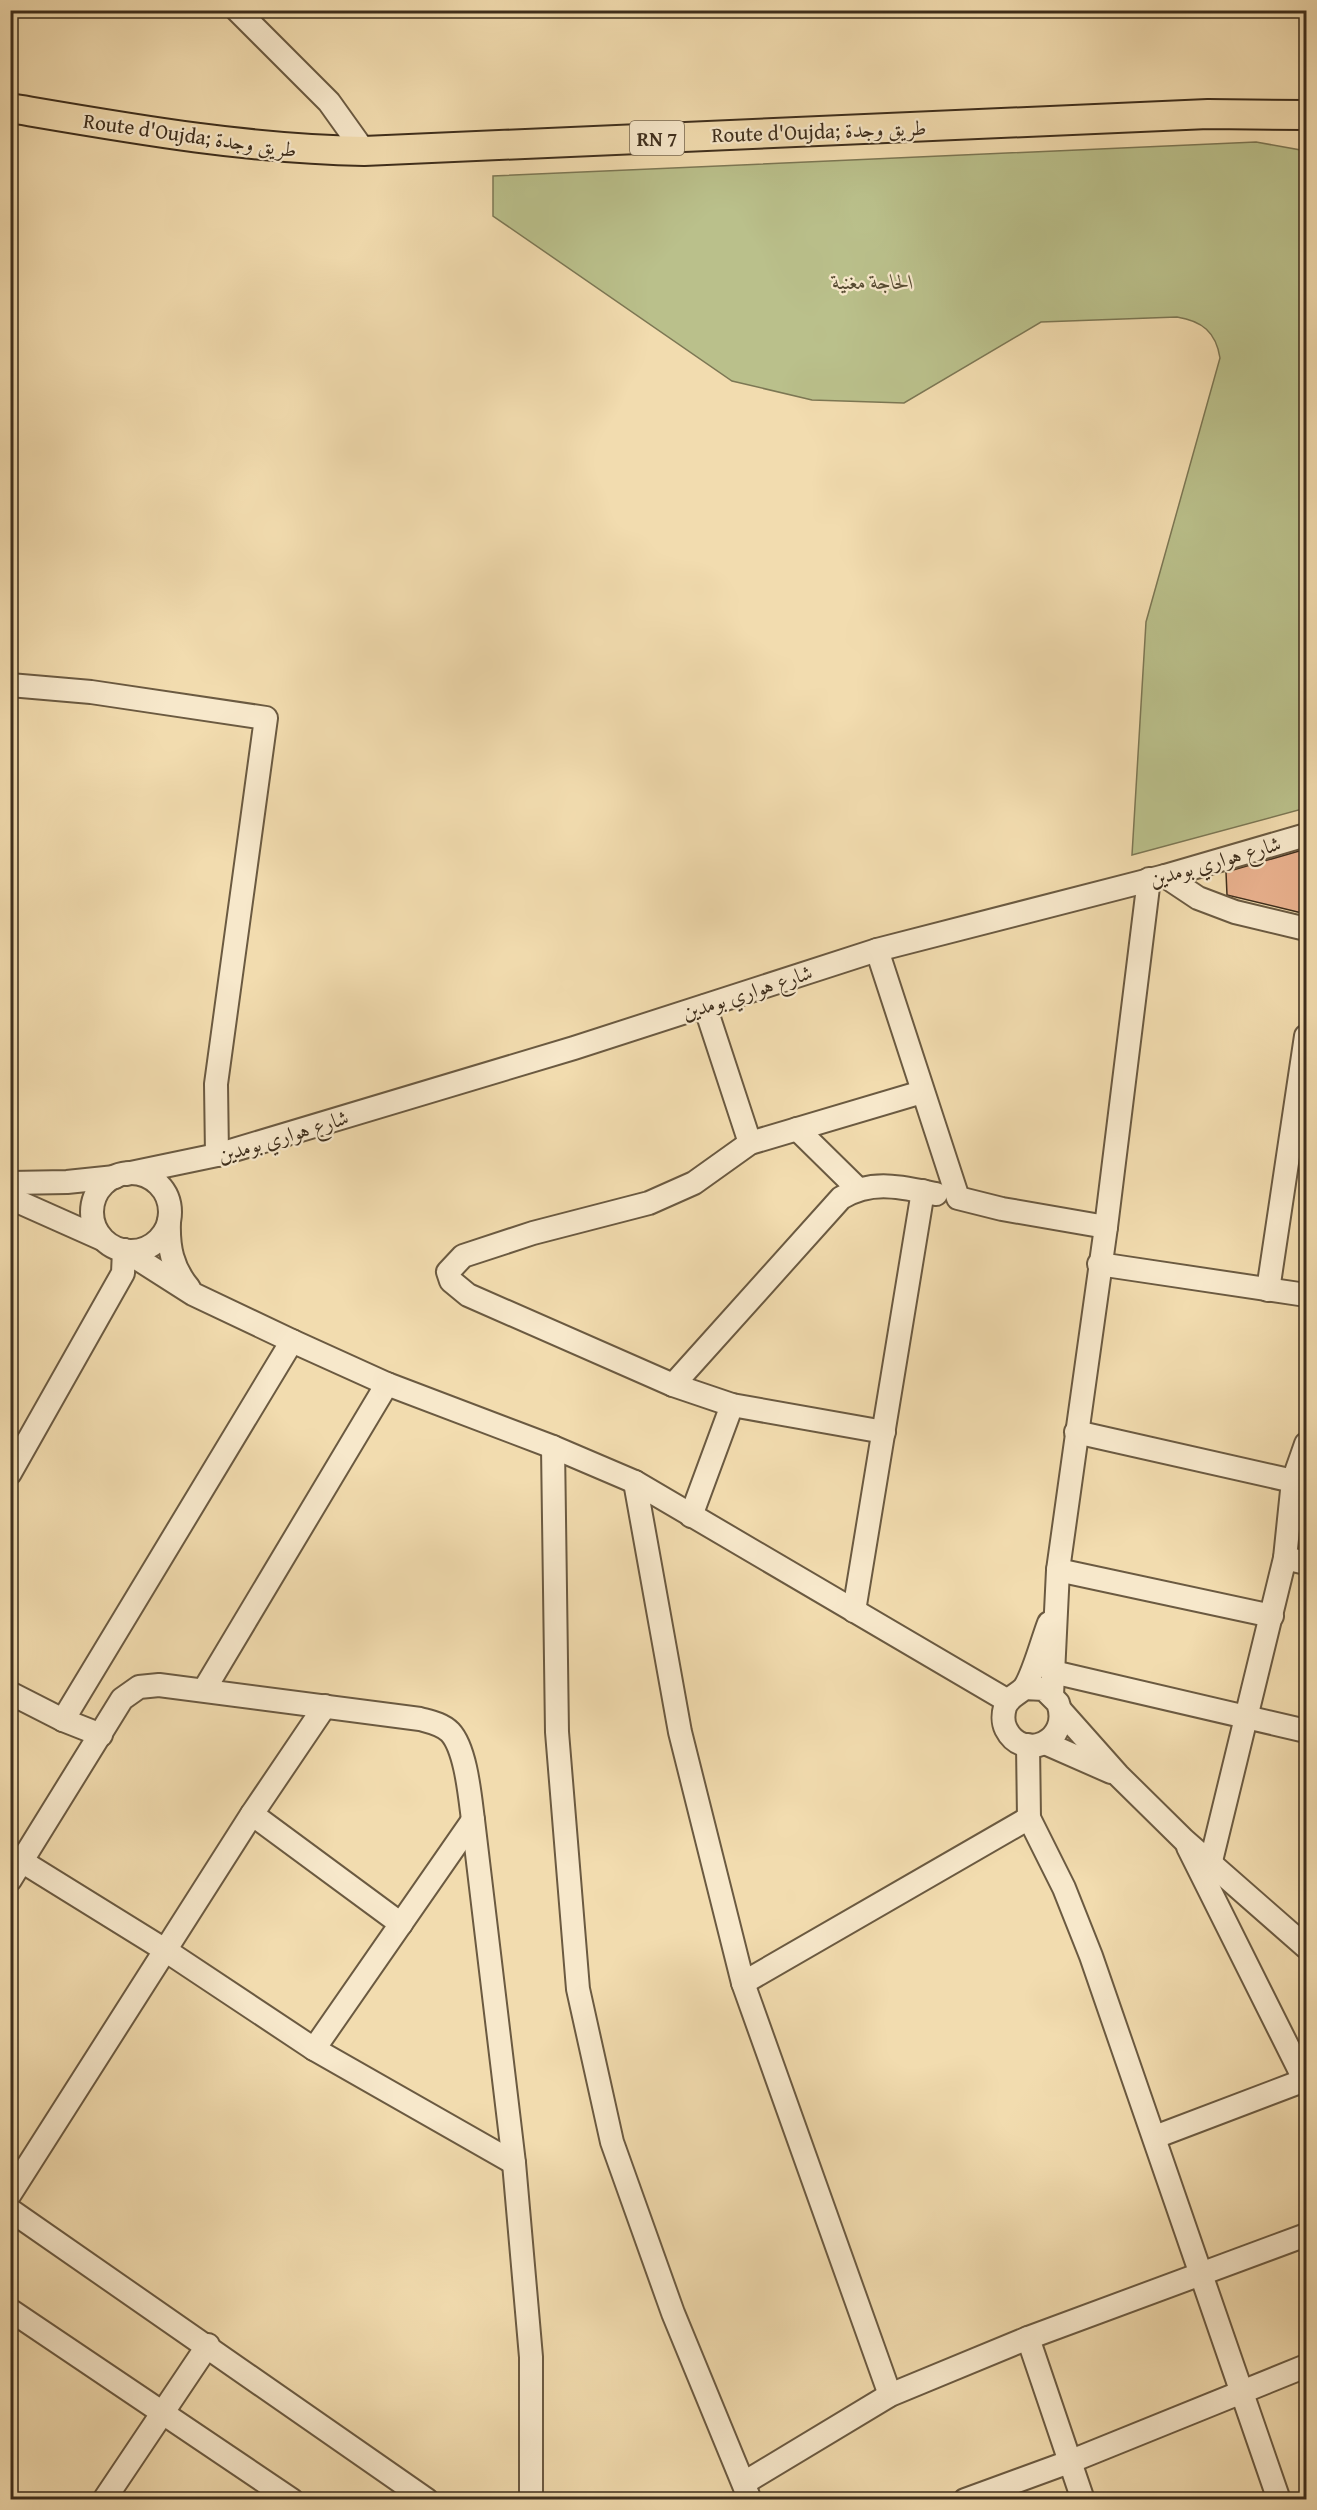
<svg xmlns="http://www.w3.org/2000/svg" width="1317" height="2510" font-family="'Gentium Book Plus',Amiri,serif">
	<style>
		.green { fill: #bac08b; stroke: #7c7754; stroke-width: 1.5 }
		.building { fill: #e9b18e; stroke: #3e2e1c; stroke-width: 1.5 }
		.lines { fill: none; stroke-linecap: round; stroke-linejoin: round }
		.minor-casing { stroke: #6b5a41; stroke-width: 26 }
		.major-casing { stroke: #3e2e1c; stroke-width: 32 }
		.minor { stroke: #f7e8cb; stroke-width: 22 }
		.major { stroke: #f2dcaf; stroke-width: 28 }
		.labels { text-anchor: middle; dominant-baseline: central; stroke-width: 4.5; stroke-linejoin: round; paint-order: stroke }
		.shield { fill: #f7e8cb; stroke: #766650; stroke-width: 1.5 }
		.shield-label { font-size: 20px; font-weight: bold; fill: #3e2e1c }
		.street-label { font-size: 21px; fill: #3e2e1c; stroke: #f7e8cb }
		.park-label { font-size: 21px; font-style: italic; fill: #574b32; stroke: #f7e8cb }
	</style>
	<rect width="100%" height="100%" fill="#f2dcaf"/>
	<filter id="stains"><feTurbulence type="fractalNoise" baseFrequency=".00333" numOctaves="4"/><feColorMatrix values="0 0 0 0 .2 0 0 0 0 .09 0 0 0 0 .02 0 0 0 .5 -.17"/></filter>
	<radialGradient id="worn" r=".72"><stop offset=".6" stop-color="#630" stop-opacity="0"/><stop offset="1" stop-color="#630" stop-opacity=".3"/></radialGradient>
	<path class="green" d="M1256,142L1306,151V808L1132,855L1146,622L1220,358C1216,332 1202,321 1177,317L1041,322L904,403L812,400L732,381L493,216V176Z"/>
	<path class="building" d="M1306,849V914L1227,895L1226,872Z"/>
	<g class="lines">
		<g class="minor-casing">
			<g id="minor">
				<path d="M237,10L329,102L364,151"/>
				<path d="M10,685L91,692L266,718L216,1084L217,1155"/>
				<path d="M1165,876L1198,898L1235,912L1306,929"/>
				<path d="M877,950L958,1198L1002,1209L1106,1227"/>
				<path d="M705,1006L750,1143"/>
				<path d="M797,1129L857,1188"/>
				<circle cx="131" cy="1212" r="39"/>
				<path d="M126,1174L217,1155L574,1048L877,950L1165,876L1306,835"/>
				<path d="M10,1183L67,1182L115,1177"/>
				<path d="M10,1198L102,1239"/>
				<path d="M169,1221C168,1247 172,1268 189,1288"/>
				<path d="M124,1250L193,1294L292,1341L387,1384L553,1447L635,1482L1008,1701"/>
				<path d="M1099,1264L1306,1295"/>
				<path d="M1268,1290L1306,1036"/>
				<path d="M673,1385L841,1198C872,1179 901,1187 936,1194"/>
				<path d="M884,1432L732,1405L673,1385L468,1295L451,1281L448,1272L463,1256L533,1233L649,1203L694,1183L750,1143L922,1092"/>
				<path d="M1076,1432L1293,1481"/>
				<path d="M553,1447L557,1732L578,1989L612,2142L673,2313L750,2500"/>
				<path d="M10,1473L123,1273L124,1250"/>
				<path d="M635,1482L680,1732L743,1983L890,2395"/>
				<path d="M691,1516L732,1405"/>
				<path d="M1285,1558L1306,1563"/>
				<path d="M1058,1570L1272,1616"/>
				<path d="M854,1611L923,1191"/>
				<path d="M1053,1672L1306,1731"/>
				<path d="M1024,1688L1044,1689L1058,1703C1072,1741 1023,1763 1006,1729C1003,1723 1003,1714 1005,1707C1009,1696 1018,1695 1024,1688C1033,1676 1043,1638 1049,1623"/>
				<path d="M204,1690L387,1384"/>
				<path d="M10,1693L63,1720L101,1735"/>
				<path d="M1052,1695L1058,1570L1106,1227L1149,879"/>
				<path d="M1062,1712L1118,1775L1184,1840L1306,1947"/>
				<path d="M63,1720L292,1341"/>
				<path d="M1045,1743L1111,1772"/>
				<path d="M1028,1745L1029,1818L1064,1888L1091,1956L1279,2500"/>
				<path d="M252,1814L401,1924"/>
				<path d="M1188,1847L1306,2083"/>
				<path d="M1211,1861L1285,1558L1293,1481L1306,1444"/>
				<path d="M23,1862L165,1950L314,2049L514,2163"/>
				<path d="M10,1880L122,1699L139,1687L159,1685L420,1719C431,1722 442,1724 450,1732C466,1749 470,1797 473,1820L514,2163L531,2357V2500"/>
				<path d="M743,1983L1029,1818"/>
				<path d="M314,2049L473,1820"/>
				<path d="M1155,2137L1305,2080"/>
				<path d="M10,2194L252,1814L325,1706"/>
				<path d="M10,2210L427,2500"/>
				<path d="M10,2310L292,2500"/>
				<path d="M1028,2338L1083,2500"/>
				<path d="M744,2483L890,2395L1028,2338L1306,2235"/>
				<path d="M104,2500L208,2345"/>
				<path d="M965,2500L1069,2462L1306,2366"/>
			</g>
		</g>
		<g class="major-casing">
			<path id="major" d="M10,108C128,128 245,149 364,151L1208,114L1306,115"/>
		</g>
		<use href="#minor" class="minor"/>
		<use href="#major" class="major"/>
	</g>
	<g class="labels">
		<rect class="shield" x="630" y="121" width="54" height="34" rx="4.5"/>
		<g class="shield-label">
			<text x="657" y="138">RN 7</text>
		</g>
		<g class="street-label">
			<text transform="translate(819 131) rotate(-2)">Route d'Oujda; طريق وجدة</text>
			<text transform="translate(190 135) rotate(8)">Route d'Oujda; طريق وجدة</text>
			<text transform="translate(1215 861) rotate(-16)">شارع هواري بومدين</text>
			<text transform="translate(747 992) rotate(-18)">شارع هواري بومدين</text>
			<text transform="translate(283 1136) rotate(-17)">شارع هواري بومدين</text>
		</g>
		<g class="park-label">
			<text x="873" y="281">الحاجة مغنية</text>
		</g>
	</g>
	<rect width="1317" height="2510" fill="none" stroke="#f2dcaf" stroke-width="36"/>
	<rect x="12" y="12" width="1293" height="2486" fill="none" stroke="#3e2e1c" stroke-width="3"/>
	<rect x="18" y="18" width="1281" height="2474" fill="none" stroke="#3e2e1c" stroke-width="1.5"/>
	<rect width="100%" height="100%" filter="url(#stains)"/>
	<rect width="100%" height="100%" fill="url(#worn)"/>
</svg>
